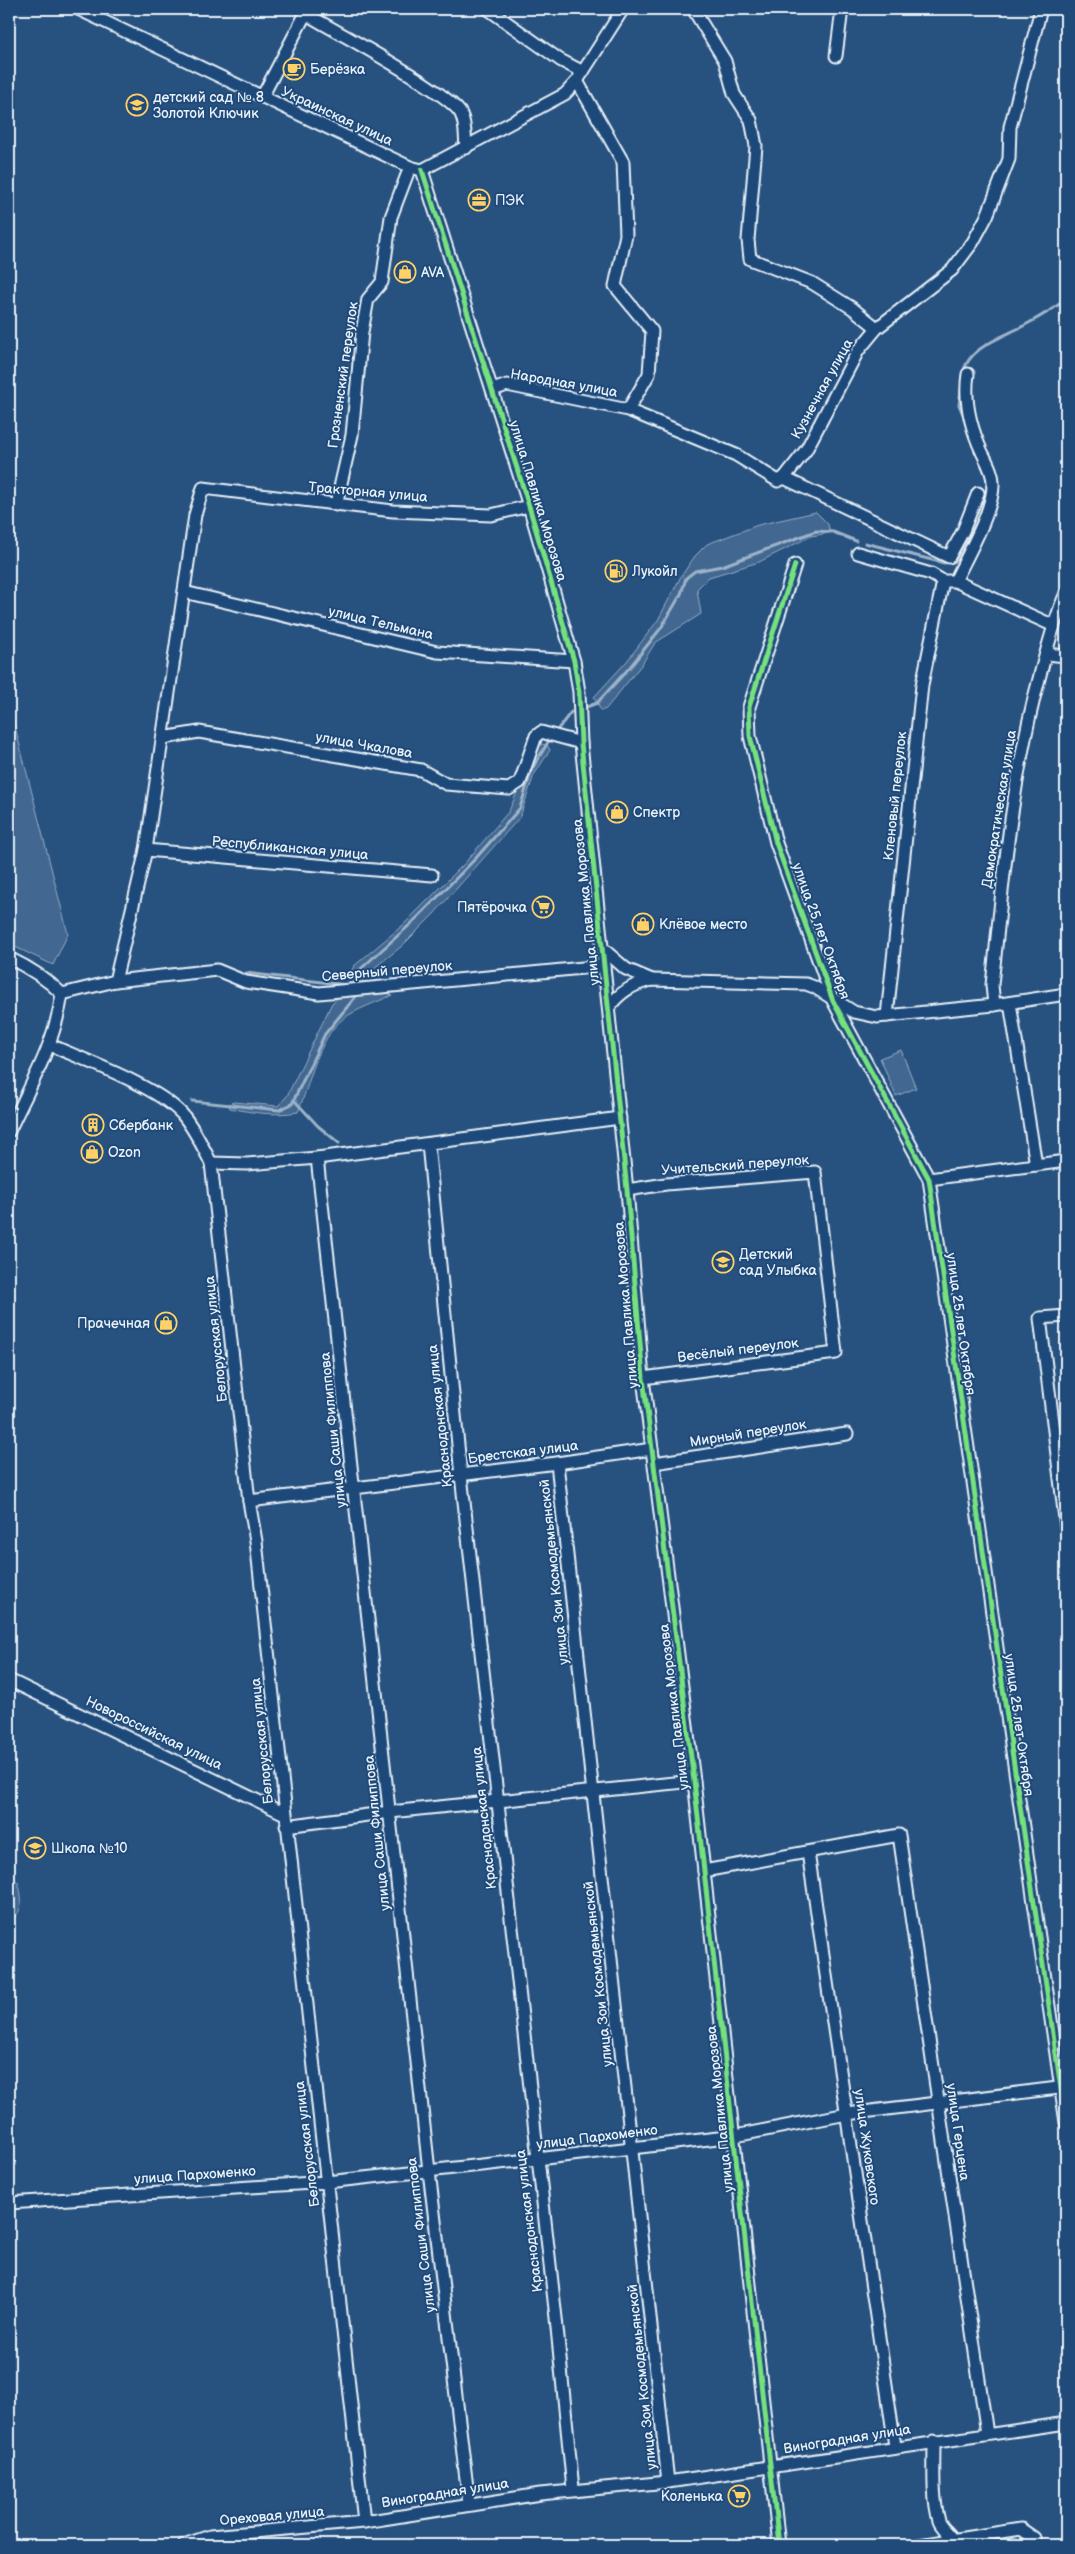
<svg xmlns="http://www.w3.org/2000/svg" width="1075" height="2554" font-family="'Balsamiq Sans',sans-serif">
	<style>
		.green { fill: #436891; stroke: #96acc4 }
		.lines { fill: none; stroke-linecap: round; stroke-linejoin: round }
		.stream { stroke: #9db3c9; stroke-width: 3 }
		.minor-casing { stroke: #e8f1f8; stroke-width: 15 }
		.minor { stroke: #1f4a7a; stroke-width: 11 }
		.cycleway-casing { stroke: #1f4a7a; stroke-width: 8 }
		.cycleway { stroke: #77e17e; stroke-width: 5 }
		.labels { text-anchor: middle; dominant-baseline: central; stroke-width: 4; stroke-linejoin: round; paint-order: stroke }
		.poi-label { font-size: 14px; fill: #e8f1f8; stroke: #1f4a7a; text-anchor: start }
		.street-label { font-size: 14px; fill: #e8f1f8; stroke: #1f4a7a }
	</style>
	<rect width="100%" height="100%" fill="#27517f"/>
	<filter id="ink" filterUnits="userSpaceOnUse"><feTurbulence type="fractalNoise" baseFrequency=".02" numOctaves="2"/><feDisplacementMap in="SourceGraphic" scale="10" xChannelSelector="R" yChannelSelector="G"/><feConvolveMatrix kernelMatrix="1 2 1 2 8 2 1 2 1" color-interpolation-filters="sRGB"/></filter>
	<g filter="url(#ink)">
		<g class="green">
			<path d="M816,512L828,524L830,533L811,536L759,562L709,577L697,589L701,614L655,643L642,664L606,709L601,711L594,697L627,661L658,620L680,578L695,556L707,544L758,525Z"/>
			<path d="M9,703L68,934L53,965L9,944Z"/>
			<path d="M541,744L547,745L550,750L534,775L520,817L434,914L402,946L368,973L360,986L351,985L348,977L354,966L403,925L464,864L509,811L535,750Z"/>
			<path d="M386,992L392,995C376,1003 358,1008 343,1019C318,1038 310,1084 298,1112C275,1116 253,1113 230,1108L228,1104L234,1102L278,1106L287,1096L332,1003L339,997Z"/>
			<path d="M901,1050L916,1088L896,1096L880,1058Z"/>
			<path d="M9,1876L18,1882C23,1898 24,1912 9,1922Z"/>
		</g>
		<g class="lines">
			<g class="stream">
				<path d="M963,375C966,347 1006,336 1027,324C1040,317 1055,308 1066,299"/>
				<path d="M962,382L959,405L966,421"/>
				<path d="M865,543L944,563L955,561C969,538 987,510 987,482C987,475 982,467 980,460"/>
				<path d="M584,708L597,703L630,667L661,628L681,594L686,578L695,571L722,566L816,531L833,532L856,541"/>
				<path d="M558,729L571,712"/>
				<path d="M246,973L347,985"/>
				<path d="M356,986L355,974L413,922L476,858L520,808L532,769L548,742"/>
				<path d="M192,1101L279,1110L292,1104L325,1034L357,995"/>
				<path d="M295,1101L318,1126L339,1143"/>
			</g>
			<g class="minor-casing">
				<g id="minor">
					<path d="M78,9L410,167L422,170"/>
					<path d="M488,9L560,60L583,72"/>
					<path d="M693,9L725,61L734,94L751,120L756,146L748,240L750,259L812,283L852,308L877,328"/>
					<path d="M306,14C332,29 451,93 461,114C466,124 465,138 466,148"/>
					<path d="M836,56L842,9"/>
					<path d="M262,97L308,9"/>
					<path d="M422,170L529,506L574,661L579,692L581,743L627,1190L643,1378L694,1781L779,2545"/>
					<path d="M422,170L565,94L577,81L623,9"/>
					<path d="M493,390L507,385L628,410L649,374L652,331L615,286L626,235L623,162L577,81"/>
					<path d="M628,410L736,455L778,481L784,478L949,557L963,531L978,493"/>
					<path d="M784,478L806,450L858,351L877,328L952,270L973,242L987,216L1009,159L1010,127L1041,9"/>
					<path d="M336,505L352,435L362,332L368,299L382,282L391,217L410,167"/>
					<path d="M858,553L931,574L943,581H955L1052,625"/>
					<path d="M795,565L749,707L750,736L776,843L833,1001L929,1179L1066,2123"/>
					<path d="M955,581C967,556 993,511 993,485C994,474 987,462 982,452C971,428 964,400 968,374"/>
					<path d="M184,592L437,652L574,661"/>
					<path d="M1046,654L1066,656"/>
					<path d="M163,738L199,732L421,770L446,784L509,789L520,782L536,736L541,732L581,743"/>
					<path d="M146,850L432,875"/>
					<path d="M603,949L626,969L652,980"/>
					<path d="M9,958C30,968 46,978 62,994C55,1044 30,1086 9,1131"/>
					<path d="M115,981L217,970L246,982L319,993L604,966"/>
					<path d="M62,994L115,981L146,850L195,515L203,488L393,511L491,515L529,506"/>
					<path d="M1010,1003L1036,1165"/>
					<path d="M994,1005L992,985C1003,880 1012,778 1040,675C1048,646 1054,620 1066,593"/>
					<path d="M609,1007C620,992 633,984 652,980L806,984L814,987L854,1012L877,1017L994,1005L1066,994"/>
					<path d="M887,1016L922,685L943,581"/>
					<path d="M50,1045C87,1061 156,1086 182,1114C194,1128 203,1147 211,1163L249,1501L256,1541L364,2522"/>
					<path d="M428,1144L461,1475L556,2318L573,2489"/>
					<path d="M317,1158L429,2171L469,2504"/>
					<path d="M211,1163L247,1164L317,1158L620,1118"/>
					<path d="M929,1179L1066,1161"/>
					<path d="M627,1190L666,1184L815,1172L836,1353L643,1378"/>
					<path d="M1066,1316L1040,1318L1066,1527"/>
					<path d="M557,1463L668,2482"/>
					<path d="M654,1463L847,1434"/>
					<path d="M249,1501L557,1463L652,1449"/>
					<path d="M9,1680L285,1814"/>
					<path d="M286,1826L390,1812L694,1781"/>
					<path d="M808,1852L895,2446"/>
					<path d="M704,1871L899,1835L987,2434"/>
					<path d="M9,2203L327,2182L537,2159L735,2136L847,2114L1066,2087"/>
					<path d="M934,2441C934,2467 932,2496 939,2521C942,2530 953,2534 954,2544"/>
					<path d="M183,2545L210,2536L364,2522L540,2494L668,2482L1066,2423"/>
					<path d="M919,2545L1021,2529L1034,2538L1035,2545"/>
				</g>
			</g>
			<use href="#minor" class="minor"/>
			<g class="cycleway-casing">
				<g id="cycleway">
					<path d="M422,170L529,506L574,661L579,692L581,743L627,1190L643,1378L694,1781L779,2545"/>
					<path d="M795,565L749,707L750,736L776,843L833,1001L929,1179L1066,2123"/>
				</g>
			</g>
			<use href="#cycleway" class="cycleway"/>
		</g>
	</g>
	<defs>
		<g id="cafe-ring" transform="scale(1.125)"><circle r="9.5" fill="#1f4a7a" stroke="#ffd166" stroke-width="1.5"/><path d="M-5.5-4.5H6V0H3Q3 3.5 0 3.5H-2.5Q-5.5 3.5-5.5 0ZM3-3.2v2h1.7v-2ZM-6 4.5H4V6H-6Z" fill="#ffd166"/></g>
		<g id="school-ring" transform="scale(1.125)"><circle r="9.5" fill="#1f4a7a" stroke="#ffd166" stroke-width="1.5"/><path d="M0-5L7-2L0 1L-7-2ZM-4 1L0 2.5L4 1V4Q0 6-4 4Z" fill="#ffd166"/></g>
		<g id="office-ring" transform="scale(1.125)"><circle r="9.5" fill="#1f4a7a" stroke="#ffd166" stroke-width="1.5"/><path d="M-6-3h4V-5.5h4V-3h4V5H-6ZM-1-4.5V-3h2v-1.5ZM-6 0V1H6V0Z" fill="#ffd166"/></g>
		<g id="shop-ring" transform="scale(1.125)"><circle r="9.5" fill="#1f4a7a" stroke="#ffd166" stroke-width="1.5"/><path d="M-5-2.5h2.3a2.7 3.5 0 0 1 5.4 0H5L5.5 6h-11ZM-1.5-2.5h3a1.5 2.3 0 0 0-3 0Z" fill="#ffd166"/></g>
		<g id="fuel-ring" transform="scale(1.125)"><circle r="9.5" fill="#1f4a7a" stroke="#ffd166" stroke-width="1.5"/><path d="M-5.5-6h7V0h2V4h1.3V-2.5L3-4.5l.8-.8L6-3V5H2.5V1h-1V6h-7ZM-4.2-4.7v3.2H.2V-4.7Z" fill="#ffd166"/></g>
		<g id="supermarket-ring" transform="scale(1.125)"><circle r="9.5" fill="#1f4a7a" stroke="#ffd166" stroke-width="1.5"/><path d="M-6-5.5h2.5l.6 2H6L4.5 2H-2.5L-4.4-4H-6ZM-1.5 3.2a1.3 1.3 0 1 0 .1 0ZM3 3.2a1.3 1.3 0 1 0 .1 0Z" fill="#ffd166"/></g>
		<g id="building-ring" transform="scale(1.125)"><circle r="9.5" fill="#1f4a7a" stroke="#ffd166" stroke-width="1.5"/><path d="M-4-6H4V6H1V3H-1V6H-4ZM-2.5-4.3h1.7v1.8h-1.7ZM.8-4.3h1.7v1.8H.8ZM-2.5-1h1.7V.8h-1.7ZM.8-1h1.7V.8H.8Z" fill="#ffd166"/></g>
	</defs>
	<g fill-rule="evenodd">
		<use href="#cafe-ring" x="294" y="69"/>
		<use href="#school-ring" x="137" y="105"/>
		<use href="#office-ring" x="479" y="200"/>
		<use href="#shop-ring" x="405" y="272"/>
		<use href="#fuel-ring" x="616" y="571"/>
		<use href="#shop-ring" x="617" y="812"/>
		<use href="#supermarket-ring" x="543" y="907"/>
		<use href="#shop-ring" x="643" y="924"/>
		<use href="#building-ring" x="93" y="1125"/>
		<use href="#shop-ring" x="92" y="1152"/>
		<use href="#school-ring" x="723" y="1262"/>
		<use href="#shop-ring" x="166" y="1323"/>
		<use href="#school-ring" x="35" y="1848"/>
		<use href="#supermarket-ring" x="739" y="2496"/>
	</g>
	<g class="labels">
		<g class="poi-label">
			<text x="310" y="69">Берёзка</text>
			<text x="153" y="97">детский сад № 8<tspan x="153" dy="16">Золотой Ключик</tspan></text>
			<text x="495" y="200">ПЭК</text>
			<text x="421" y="272">AVA</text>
			<text x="632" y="571">Лукойл</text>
			<text x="633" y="812">Спектр</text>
			<text x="527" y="907" text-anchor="end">Пятёрочка</text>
			<text x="659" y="924">Клёвое место</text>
			<text x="109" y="1125">Сбербанк</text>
			<text x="108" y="1152">Ozon</text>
			<text x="739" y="1254">Детский<tspan x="739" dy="16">сад Улыбка</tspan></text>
			<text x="150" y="1323" text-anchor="end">Прачечная</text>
			<text x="51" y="1848">Школа №10</text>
			<text x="723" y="2496" text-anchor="end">Коленька</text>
		</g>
		<g class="street-label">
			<text transform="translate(337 116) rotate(25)">Украинская улица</text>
			<text transform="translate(343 375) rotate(-82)">Грозненский переулок</text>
			<text transform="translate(564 383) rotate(10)">Народная улица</text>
			<text transform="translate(822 389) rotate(-61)">Кузнечная улица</text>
			<text transform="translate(368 492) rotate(5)">Тракторная улица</text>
			<text transform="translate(538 501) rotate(73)">улица Павлика Морозова</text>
			<text transform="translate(381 623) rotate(13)">улица Тельмана</text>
			<text transform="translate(364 745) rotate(10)">улица Чкалова</text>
			<text transform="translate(895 796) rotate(-84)">Кленовый переулок</text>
			<text transform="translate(999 809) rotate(-81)">Демократическая улица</text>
			<text transform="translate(290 848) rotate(5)">Республиканская улица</text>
			<text transform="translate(586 902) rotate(-96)">улица Павлика Морозова</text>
			<text transform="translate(821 931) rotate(70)">улица 25 лет Октября</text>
			<text transform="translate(387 971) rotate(-5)">Северный переулок</text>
			<text transform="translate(735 1165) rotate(-4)">Учительский переулок</text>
			<text transform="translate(626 1305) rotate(-95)">улица Павлика Морозова</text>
			<text transform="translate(961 1324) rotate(82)">улица 25 лет Октября</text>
			<text transform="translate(216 1339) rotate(-96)">Белорусская улица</text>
			<text transform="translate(738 1350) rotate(-7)">Весёлый переулок</text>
			<text transform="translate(440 1416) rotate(-96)">Краснодонская улица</text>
			<text transform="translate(333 1430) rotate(-96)">улица Саши Филиппова</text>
			<text transform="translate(748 1433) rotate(-9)">Мирный переулок</text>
			<text transform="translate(523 1452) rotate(-7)">Брестская улица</text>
			<text transform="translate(554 1572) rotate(-96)">улица Зои Космодемьянской</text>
			<text transform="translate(674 1707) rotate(-97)">улица Павлика Морозова</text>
			<text transform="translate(1019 1725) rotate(82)">улица 25 лет Октября</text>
			<text transform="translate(154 1733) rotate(26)">Новороссийская улица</text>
			<text transform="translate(262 1741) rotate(-96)">Белорусская улица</text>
			<text transform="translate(484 1818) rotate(-96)">Краснодонская улица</text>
			<text transform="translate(377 1833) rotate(-96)">улица Саши Филиппова</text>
			<text transform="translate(598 1974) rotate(-96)">улица Зои Космодемьянской</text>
			<text transform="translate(720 2109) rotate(-96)">улица Павлика Морозова</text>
			<text transform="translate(958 2132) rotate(82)">улица Герцена</text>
			<text transform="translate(597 2137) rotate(-7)">улица Пархоменко</text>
			<text transform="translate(307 2144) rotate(-97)">Белорусская улица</text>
			<text transform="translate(867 2147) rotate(82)">улица Жуковского</text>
			<text transform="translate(195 2175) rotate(-4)">улица Пархоменко</text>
			<text transform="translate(529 2221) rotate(-97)">Краснодонская улица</text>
			<text transform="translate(421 2235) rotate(-97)">улица Саши Филиппова</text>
			<text transform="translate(642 2377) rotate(-96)">улица Зои Космодемьянской</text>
			<text transform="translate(847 2439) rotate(-9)">Виноградная улица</text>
			<text transform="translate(445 2493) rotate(-9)">Виноградная улица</text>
			<text transform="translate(272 2516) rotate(-5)">Ореховая улица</text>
		</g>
	</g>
	<rect width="1075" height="2554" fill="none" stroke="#1f4a7a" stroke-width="30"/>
	<rect x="15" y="15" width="1045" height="2524" fill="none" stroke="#e8f1f8" stroke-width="2" filter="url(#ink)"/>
</svg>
